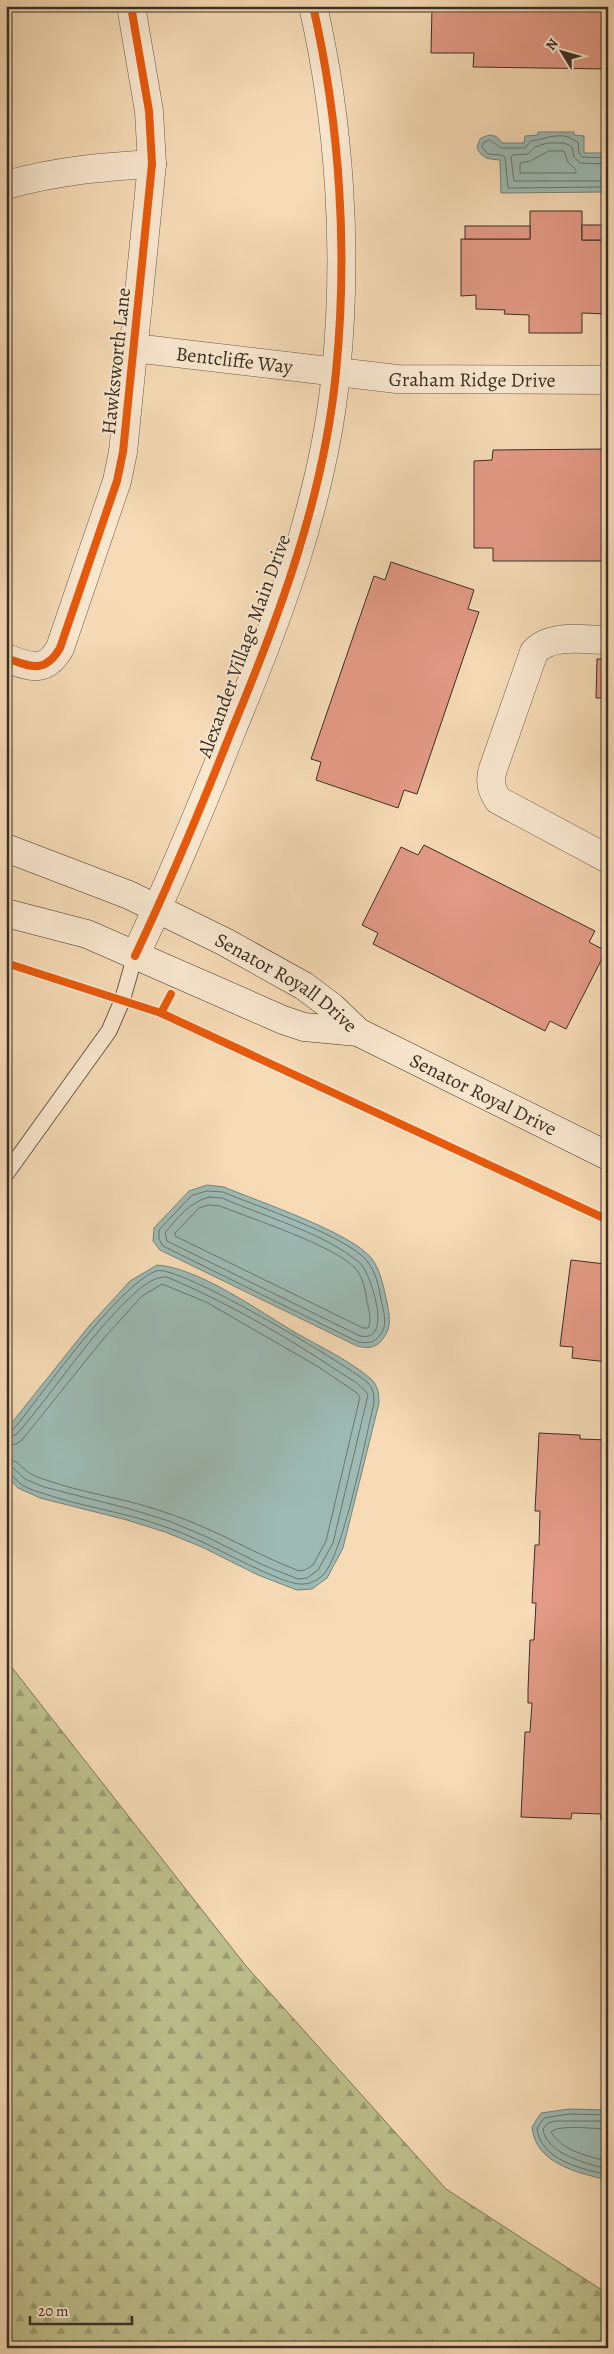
<svg xmlns="http://www.w3.org/2000/svg" width="614" height="2354" font-family="Alegreya,serif">
	<style>
		.forest { fill: url(#forest-firs); stroke: #7c7858 }
		.water { fill: #9dbab4; stroke: #76837a }
		.lines { fill: none; stroke-linecap: round; stroke-linejoin: round }
		.shore { stroke: #6c756c; stroke-width: 1 }
		.building { fill: #e39a86; stroke: #3b3024 }
		.lane-casing { stroke: #6a5b48; stroke-width: 17 }
		.street-casing { stroke: #6a5b48; stroke-width: 29 }
		.secondary-casing { stroke: #3b3024; stroke-width: 29 }
		.lane { stroke: #f9e8d0; stroke-width: 15 }
		.street { stroke: #f9e8d0; stroke-width: 28 }
		.secondary { stroke: #f9e8d0; stroke-width: 28 }
		.cycleway-casing { stroke: #f9e8d0; stroke-width: 11 }
		.cycleway { stroke: #e8590c; stroke-width: 8 }
		.labels { text-anchor: middle; dominant-baseline: central; stroke-width: 4; stroke-linejoin: round; paint-order: stroke }
		.street-label { font-size: 20px; fill: #3b3024; stroke: #f9e8d0 }
	</style>
	<defs>
		<pattern id="forest-firs" width="22" height="20" patternUnits="userSpaceOnUse" patternTransform="scale(1.25)"><rect width="22" height="20" fill="#bdc08d"/><path d="M5 1l3.5 6h-7zM16 11l3.5 6h-7z" fill="#9b9c73"/></pattern>
	</defs>
	<rect width="100%" height="100%" fill="#f6dbb6"/>
	<filter id="stains"><feTurbulence type="fractalNoise" baseFrequency=".004" numOctaves="4"/><feColorMatrix values="0 0 0 0 .2 0 0 0 0 .09 0 0 0 0 .02 0 0 0 .5 -.17"/></filter>
	<radialGradient id="worn" r=".72"><stop offset=".6" stop-color="#630" stop-opacity="0"/><stop offset="1" stop-color="#630" stop-opacity=".3"/></radialGradient>
	<path class="forest" d="M6,1660L246,1966L446,2189L608,2294V2348H6Z"/>
	<g class="water">
		<path d="M538,132H574V135L584,136V153H608V192L501,193L500,160C489,159 481,159 477,147L480,139C489,133 497,134 502,143H524L525,136L538,135Z"/>
		<path d="M207,1185L224,1187C257,1201 353,1233 372,1259C380,1270 383,1284 386,1298C388,1308 392,1322 387,1332C380,1346 372,1350 357,1346L160,1250L153,1241L154,1228L189,1191Z"/>
		<path d="M157,1265C199,1268 259,1311 296,1333C319,1346 352,1362 371,1379C378,1386 379,1393 379,1403L343,1548L327,1578L312,1589L297,1590L258,1575L202,1547L165,1532L127,1520L40,1498L18,1488L6,1476V1430L89,1326L130,1281Z"/>
		<path d="M569,2109L608,2110V2180C577,2173 535,2163 532,2127L541,2113Z"/>
	</g>
	<g class="lines">
		<g class="shore">
			<path d="M549,151H564L568,162L576,170V173H520V163L530,161Z"/>
			<path d="M608,158L582,157L579,153L578,142C575,141 571,138 568,137C556,133 542,140 531,141L525,148H501L490,140L484,142L482,147L488,154L501,155L505,157L508,188L608,187"/>
			<path d="M608,164L580,163L574,157L572,147L565,143H547L535,147L528,154L513,155L511,157L514,181H608"/>
			<path d="M207,1191L223,1192C256,1206 347,1236 367,1261C376,1272 379,1287 381,1300C383,1309 387,1322 383,1330C377,1342 370,1344 358,1342L163,1246L159,1239V1230L191,1196Z"/>
			<path d="M209,1197L222,1198C261,1215 319,1232 352,1257C356,1260 361,1263 363,1267C372,1280 393,1343 360,1336L167,1241L165,1233C177,1218 190,1202 209,1197Z"/>
			<path d="M209,1205L220,1206C252,1219 336,1246 356,1269C363,1278 366,1291 367,1302C369,1310 372,1320 368,1328H363L175,1236V1233L199,1208Z"/>
			<path d="M6,1432L11,1431L17,1425C46,1389 117,1287 156,1271C177,1263 344,1363 367,1382C373,1388 374,1394 374,1403C366,1436 343,1557 322,1576C306,1589 294,1584 276,1577C239,1562 204,1540 166,1527C125,1512 82,1507 42,1493C35,1491 26,1488 21,1484C15,1480 14,1474 6,1473"/>
			<path d="M6,1439L17,1434C57,1388 91,1332 137,1291C145,1284 157,1276 167,1277C226,1302 282,1334 335,1369C346,1377 361,1383 368,1395L333,1543L318,1570L307,1578L298,1579L263,1565L207,1537L169,1521L130,1509L44,1487L25,1479L13,1468L6,1467"/>
			<path d="M6,1446L16,1444L22,1440L104,1338L142,1296L162,1284L206,1302L317,1366L357,1393L360,1397L326,1541L313,1565L305,1570L299,1571C255,1554 215,1529 170,1514C130,1499 86,1494 46,1480C40,1478 33,1476 28,1472C20,1466 18,1460 6,1459"/>
			<path d="M608,2115L569,2114L544,2118L537,2128C540,2160 582,2169 608,2175"/>
			<path d="M608,2121H555L548,2123L543,2129C546,2154 588,2164 608,2169"/>
			<path d="M608,2129C595,2129 559,2124 551,2132C561,2150 589,2157 608,2161"/>
		</g>
	</g>
	<g class="building">
		<path d="M432,6H608V69L473,67L474,53H431Z"/>
		<path d="M530,211H582V240H608L606,314L582,313V333H529V315L504,314L505,310L476,309V295L461,296V239H530Z"/>
		<rect x="582" y="225" width="26" height="15"/>
		<rect x="465" y="226" width="65" height="13"/>
		<path d="M608,449V561H493V548H474V461L492,460L493,450Z"/>
		<path d="M391,562L474,590L468,609L479,612L417,794L404,790L398,808L316,780L321,762L311,759L374,576L385,580Z"/>
		<path d="M597,659H608V698H596Z"/>
		<path d="M424,845L595,931L589,942L606,951L566,1029L550,1021L545,1031L373,944L378,933L362,925L401,847L418,855Z"/>
		<path d="M606,1252H608V1362L572,1358L573,1347L560,1346L571,1260L605,1264Z"/>
		<path d="M539,1433L580,1435V1439L608,1440V1821L601,1820V1814L572,1813L571,1819L521,1817L525,1732H530L532,1703H528V1690L530,1640H534L536,1603H532L535,1545H539L540,1511H535Z"/>
	</g>
	<g class="lines">
		<g class="lane-casing">
			<path id="lane" d="M6,1174L109,1031L122,1001L135,956"/>
		</g>
		<g class="street-casing">
			<g id="street">
				<path d="M6,185C57,171 100,167 152,164"/>
				<path id="s1" d="M134,348L397,379L608,380"/>
				<path d="M608,640C585,640 551,633 534,652L493,769C489,781 491,790 498,800L608,859"/>
				<path d="M6,658C31,667 45,674 60,648L117,481L123,452L152,164L149,111L131,6"/>
				<path d="M135,956C170,882 201,808 231,732C279,617 324,497 336,372C348,251 340,124 313,6"/>
			</g>
		</g>
		<g class="secondary-casing">
			<g id="secondary">
				<path id="s2" d="M6,848L129,895L225,942L304,986L332,1007L358,1032L608,1156"/>
				<path d="M6,913L87,934L283,1020L304,1027L358,1032"/>
			</g>
		</g>
		<use href="#lane" class="lane"/>
		<use href="#street" class="street"/>
		<use href="#secondary" class="secondary"/>
		<g class="cycleway-casing">
			<g id="cycleway">
				<path d="M6,658C31,667 45,674 60,648L117,481L123,452L152,164L149,111L131,6"/>
				<path d="M135,956C170,882 201,808 231,732C279,617 324,497 336,372C348,251 340,124 313,6"/>
				<path d="M6,963L161,1013"/>
				<path d="M171,994L161,1013L608,1220"/>
			</g>
		</g>
		<use href="#cycleway" class="cycleway"/>
	</g>
	<g class="labels">
		<g class="street-label">
			<text stroke="none"><textPath href="#s1" startOffset="101">Bentcliffe Way</textPath></text>
			<text transform="translate(116 361) rotate(-84)">Hawksworth Lane</text>
			<text stroke="none"><textPath href="#s1" startOffset="340">Graham Ridge Drive</textPath></text>
			<text transform="translate(244 646) rotate(-70)">Alexander Village Main Drive</text>
			<text stroke="none"><textPath href="#s2" startOffset="312">Senator Royall Drive</textPath></text>
			<text stroke="none"><textPath href="#s2" startOffset="540">Senator Royal Drive</textPath></text>
		</g>
	</g>
	<rect width="614" height="2354" fill="none" stroke="#f6dbb6" stroke-width="25"/>
	<rect x="8" y="8" width="599" height="2339" fill="none" stroke="#3b3024" stroke-width="2.5"/>
	<rect x="12" y="12" width="589" height="2329" fill="none" stroke="#3b3024"/>
	<g transform="translate(562 52) rotate(307)" stroke="#f9e8d0" stroke-width="4" paint-order="stroke">
	<path d="M0-4L9 19L0 12L-9 19Z" fill="#3b3024"/>
	<text y="-8" font-size="14" font-weight="bold" text-anchor="middle" fill="#3b3024">N</text>
	</g>
	<path d="M30 2316v8h102v-8" fill="none" stroke="#3b3024" stroke-width="2.5"/>
	<text x="38" y="2316" font-size="15" fill="#3b3024" stroke="#f9e8d0" stroke-width="4" paint-order="stroke">20 m</text>
	<rect width="100%" height="100%" filter="url(#stains)"/>
	<rect width="100%" height="100%" fill="url(#worn)"/>
</svg>
